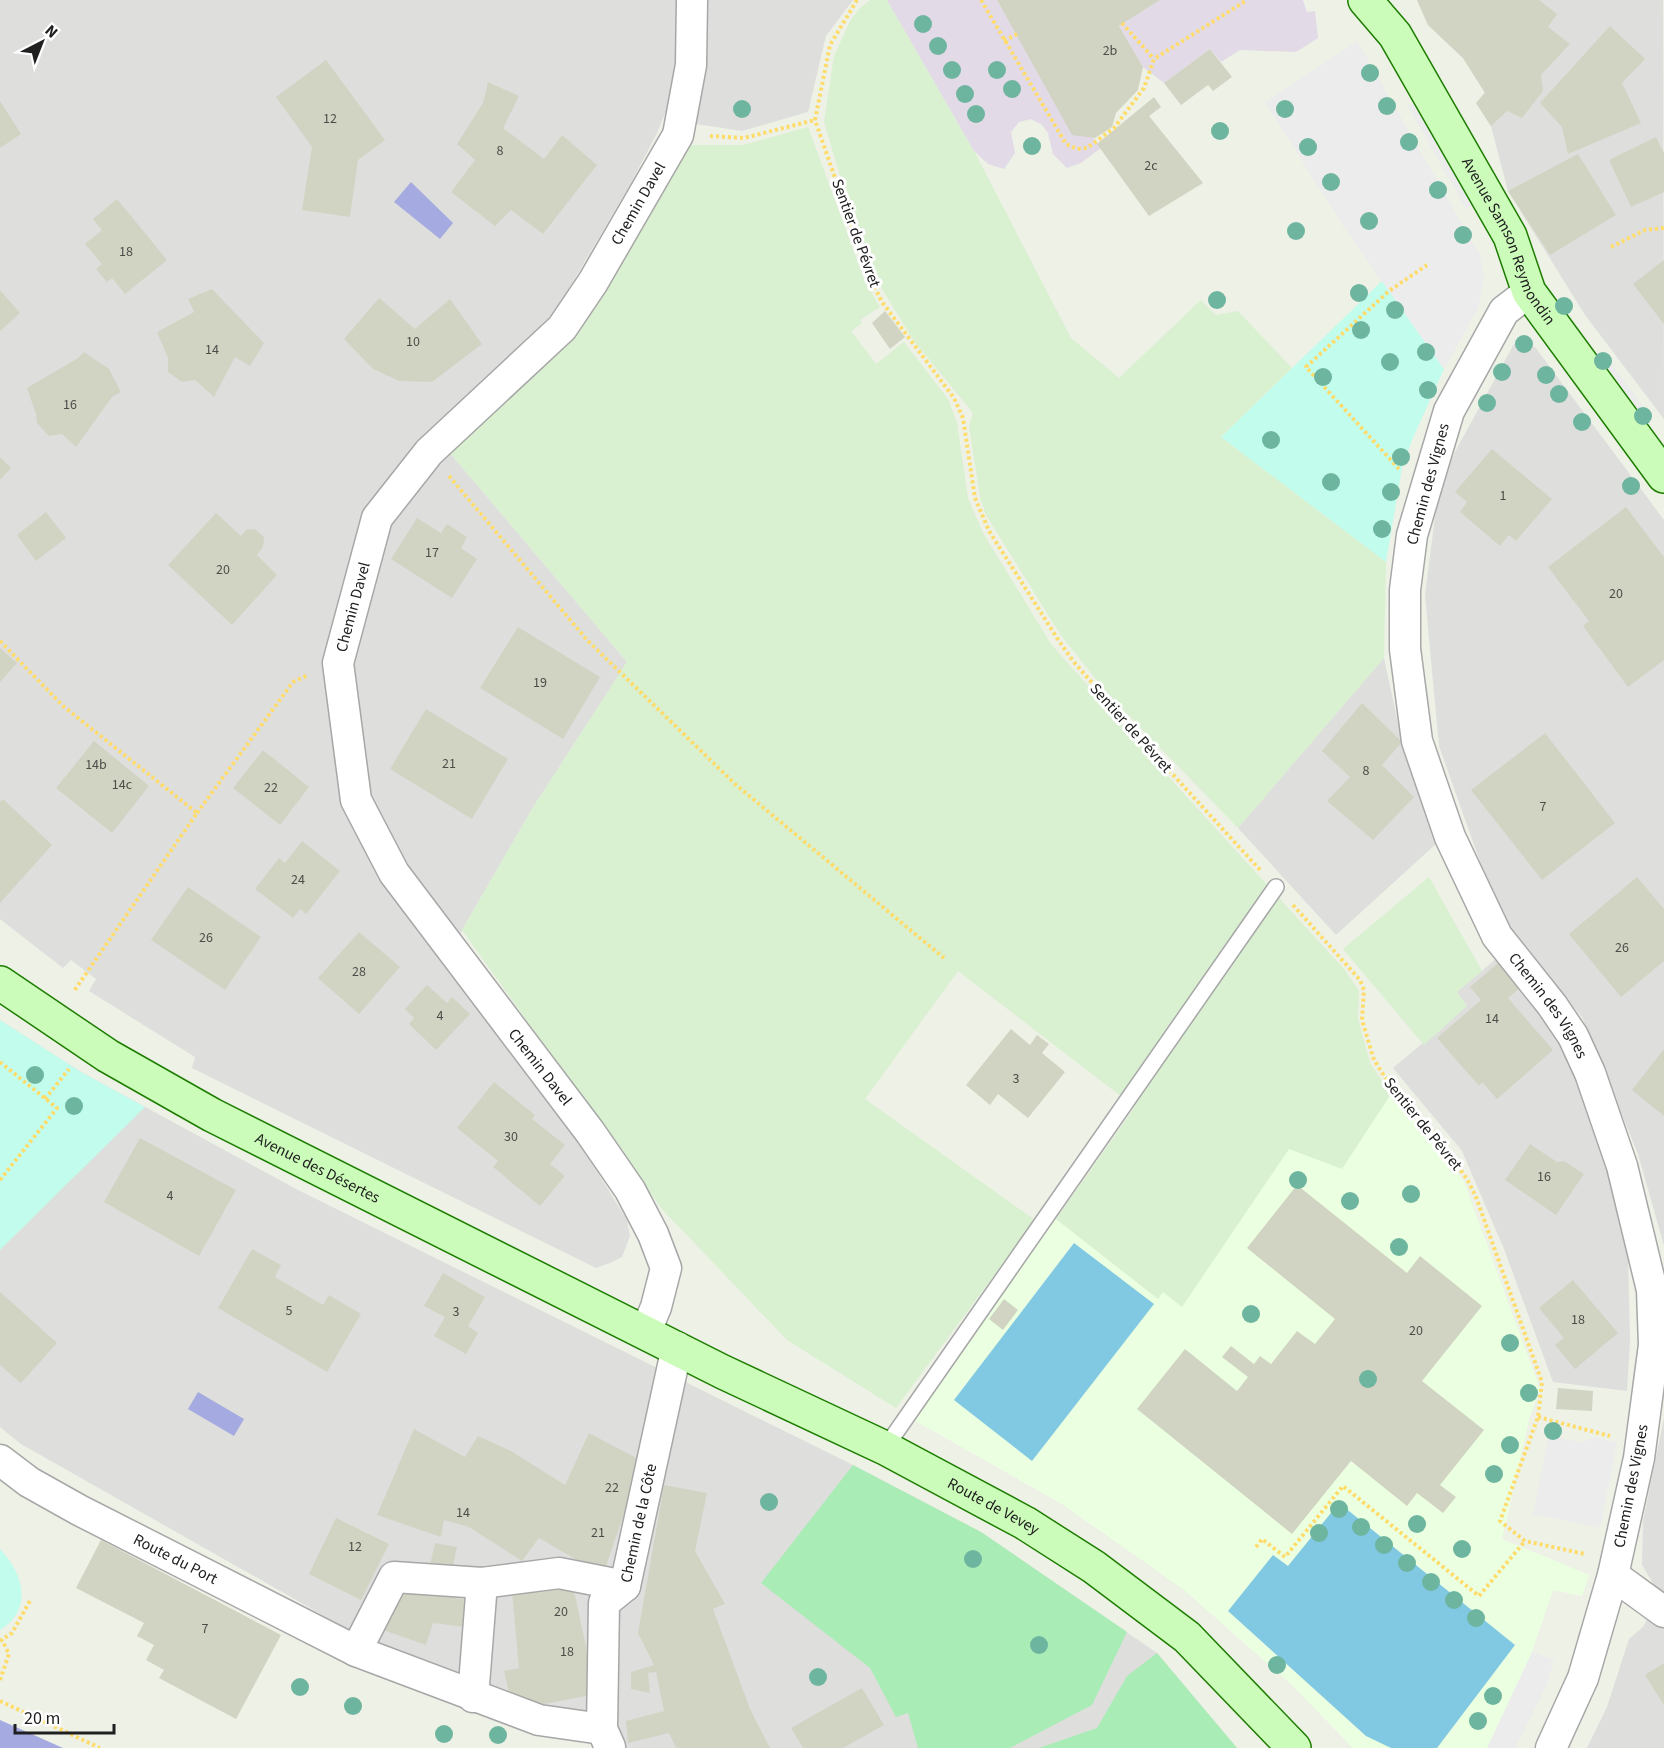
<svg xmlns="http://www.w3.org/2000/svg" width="1664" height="1748" font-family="'Source Sans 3',sans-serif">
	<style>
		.residential { fill: #dededd }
		.education { fill: #ebffe1 }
		.farmland { fill: #d9f0d1 }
		.grass { fill: #aaecb6 }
		.park { fill: #c2fced }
		.pitch { fill: #81c8e3 }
		.parking { fill: #ececec }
		.plaza { fill: #e2dae7 }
		.water { fill: #a5abe0 }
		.building { fill: #d2d4c3 }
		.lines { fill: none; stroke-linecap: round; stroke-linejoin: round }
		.lane-casing { stroke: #a7a7a7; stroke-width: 18 }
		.street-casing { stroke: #a7a7a7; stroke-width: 33 }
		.secondary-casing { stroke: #1d7d00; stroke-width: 36 }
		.path { stroke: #ffdc69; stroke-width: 4; stroke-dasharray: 3 3; stroke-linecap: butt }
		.lane { stroke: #fff; stroke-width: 15 }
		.street { stroke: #fff; stroke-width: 30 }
		.secondary { stroke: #ccfcb9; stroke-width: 33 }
		.tree { fill: #6eb59f }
		.labels { text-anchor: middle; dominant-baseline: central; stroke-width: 6; stroke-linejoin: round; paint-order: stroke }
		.number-label { font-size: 14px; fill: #4c4d49 }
		.street-label { font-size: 16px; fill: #202020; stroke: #fff }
	</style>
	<rect width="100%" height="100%" fill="#edf1e6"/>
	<g class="residential">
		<path d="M0,0H679L676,87L657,133L631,183L557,309L505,366L433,433L627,662L532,809L462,930L446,965L567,1123L627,1220L630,1236L622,1257L610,1263L596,1268L192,1068L195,1057L89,991L96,979L71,960L63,968L0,919Z"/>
		<path d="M706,0H853L826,36L808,112L742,131L696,124Z"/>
		<path d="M1417,0H1663L1664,419L1585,315L1508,191L1491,126L1476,103L1485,92L1463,58L1428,25Z"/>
		<path d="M1514,344L1535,347L1664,520V1246L1638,1154L1582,1017L1515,940L1495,904L1439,746L1425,595L1438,493L1455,452Z"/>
		<path d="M1384,658L1402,742L1437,843L1336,935L1238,828Z"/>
		<path d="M1497,958L1526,991L1559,1039L1573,1071L1621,1213L1628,1256L1630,1340L1627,1391L1553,1382L1504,1249L1462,1151L1393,1068L1467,1006L1457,992Z"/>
		<path d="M0,1020L81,1072L298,1190L853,1465L981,1532L1157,1653L1237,1748H624L537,1708L485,1690L342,1626L21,1444L0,1427Z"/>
		<path d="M1664,1418V1748H1587L1607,1707L1629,1639L1643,1627L1660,1595L1642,1565L1643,1521Z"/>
	</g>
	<path class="education" d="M1391,1094L1440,1148L1464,1182L1540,1389L1530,1416L1502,1539L1589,1575L1582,1596L1553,1590L1528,1663L1487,1748H1353L1293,1686L1183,1589L1062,1504L912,1419L1056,1219L1158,1299L1163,1292L1182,1306L1289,1148L1383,1105Z"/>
	<g class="farmland">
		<path d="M870,0H887L974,151L1071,338L1119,378L1201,300L1216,315L1238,311L1292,368L1221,437L1386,562L1384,658L1238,828L1107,693L1060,634L986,515L980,497L969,426L973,413L914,341L882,289L857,233L824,122L834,56L850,21L860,8Z"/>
		<path d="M808,127L865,282L880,307L860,320L862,323L851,331L876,364L904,342L948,399L957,423L968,498L983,533L1051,644L1165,773L1344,969L1359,991L1358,1018L1370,1063L1391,1094L1342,1169L1289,1149L1182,1307L1163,1292L1158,1299L1056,1219L1135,1107L958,971L865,1099L1035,1220L896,1408L787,1340L662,1209L462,930L532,809L627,662L450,453L514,390L561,350L598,301L688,145H743Z"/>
		<path d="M1429,877L1482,971L1457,992L1467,1006L1424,1045L1343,949Z"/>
	</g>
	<g class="grass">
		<path d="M853,1465L981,1532L1127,1632L1092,1705L1010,1748H918L908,1713L896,1717L870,1668L761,1583Z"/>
		<path d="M1157,1653L1237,1748H1039L1097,1728L1127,1676Z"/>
	</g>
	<g class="park">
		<path d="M1382,281L1444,369L1412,440L1402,468L1386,562L1221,437Z"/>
		<path d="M0,1020L81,1072L145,1107L0,1250Z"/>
		<path d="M0,1549C23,1573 34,1609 0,1630Z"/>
	</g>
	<g class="pitch">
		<path d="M1074,1243L1154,1304L1032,1461L954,1400Z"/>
		<path d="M1339,1503L1515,1645L1437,1748H1391L1366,1736L1228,1611L1273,1555L1288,1566Z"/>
	</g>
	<g class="parking">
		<path d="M1357,41L1480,255L1484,278L1478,308L1444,369L1343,226L1265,102Z"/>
		<path d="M1416,102L1474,204L1466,209L1408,106Z"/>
		<path d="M1610,362L1645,409L1636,416L1600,369Z"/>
		<path d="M1549,1436L1583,1443L1593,1437L1617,1443L1600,1528L1533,1514Z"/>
		<path d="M1532,1652L1554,1660L1547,1684L1515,1748H1487Z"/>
	</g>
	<g class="plaza">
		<path d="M887,0H997L1017,34L1101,148L1081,163L1067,168L1053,154L1048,133L1042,125L1031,119L1019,122L1011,132L1015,153L1004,169L988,164L974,151Z"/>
		<path d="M1160,0H1303L1307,12L1315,11L1318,38L1296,52L1240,50L1221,62L1210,49L1164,83L1143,67L1119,26Z"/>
	</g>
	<g class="water">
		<path d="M411,182L453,223L440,239L394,202Z"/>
		<path d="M198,1392L244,1419L234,1436L188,1409Z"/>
		<path d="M0,1720L63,1748H0Z"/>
	</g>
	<g class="building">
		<path d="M997,0H1160L1119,26L1143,67L1138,90L1116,113L1112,127L1095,138L1072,135Z"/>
		<path d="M1417,0H1539L1557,14L1548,27L1570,44L1541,75L1543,91L1522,118L1507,111L1491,126L1476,103L1485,93L1463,58L1428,25Z"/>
		<path d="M1610,26L1645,59L1622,83L1641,123L1568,154L1562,127L1540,103Z"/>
		<path d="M1210,49L1232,77L1213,91L1208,85L1181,105L1164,83Z"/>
		<path d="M326,60L385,140L358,160L350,217L302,210L312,147L276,97Z"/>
		<path d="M488,82L519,96L503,128L544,159L562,135L597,165L543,234L511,210L495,226L451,192L475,160L457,144L483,103Z"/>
		<path d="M1154,97L1161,107L1149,116L1203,183L1149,216L1097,144Z"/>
		<path d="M0,101L21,134L0,148Z"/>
		<path d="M1656,137L1664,153V192L1631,207L1609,160Z"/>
		<path d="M1578,154L1616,215L1550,255L1508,191Z"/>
		<path d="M117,199L167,260L125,294L112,278L107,282L96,269L102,264L85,244L102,230L93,219Z"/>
		<path d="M1664,260V324L1633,284Z"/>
		<path d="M212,289L264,343L250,366L235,357L214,397L195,380L182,382L168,372V358L157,332L194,312L188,299Z"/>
		<path d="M0,290L20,313L0,331Z"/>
		<path d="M379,298L415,329L450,299L482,344L432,382L399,381L373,369L344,339Z"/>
		<path d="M885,311L905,337L890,349L872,323Z"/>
		<path d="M84,352L109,369L121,392L112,397L76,447L62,434L49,436L37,423L36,414L27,388L78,358Z"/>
		<path d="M1492,449L1552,499L1516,541L1509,535L1500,546L1460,512L1467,502L1455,492Z"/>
		<path d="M0,457L11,468L0,480Z"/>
		<path d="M1626,507L1664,557V660L1628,687L1583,626L1589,621L1548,567Z"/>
		<path d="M46,512L66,538L36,561L17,535Z"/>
		<path d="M216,513L241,536L246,530L255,529L264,537L263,547L257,555L277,575L232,625L168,565Z"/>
		<path d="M417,518L441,533L447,524L467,537L461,548L477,559L452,598L391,559Z"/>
		<path d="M518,627L600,677L563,739L480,688Z"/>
		<path d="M0,648L17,663L0,682Z"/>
		<path d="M1362,703L1402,742L1382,765L1414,797L1373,840L1327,801L1350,777L1322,751Z"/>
		<path d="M426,709L508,759L472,819L390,769Z"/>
		<path d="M1545,733L1615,823L1542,880L1471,790Z"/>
		<path d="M94,741L149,786L112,833L56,788Z"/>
		<path d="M263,750L309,787L280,825L233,788Z"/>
		<path d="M3,799L52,845L0,903V802Z"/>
		<path d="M302,841L340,871L306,914L300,909L293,918L255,889L279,858L285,863Z"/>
		<path d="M1637,877L1664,909V961L1621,997L1569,934Z"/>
		<path d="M188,887L261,937L225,990L151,940Z"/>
		<path d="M359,932L400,967L359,1014L318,978Z"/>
		<path d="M1498,963L1520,988L1508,998L1553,1050L1497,1099L1482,1082L1479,1086L1437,1038L1481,1000L1470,987Z"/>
		<path d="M427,985L447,1003L452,997L470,1014L436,1050L409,1024L414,1018L405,1009Z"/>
		<path d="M1011,1029L1030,1045L1037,1035L1049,1044L1042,1053L1065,1072L1028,1118L998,1094L990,1105L966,1085Z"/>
		<path d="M1664,1049V1116L1632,1090Z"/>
		<path d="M494,1082L535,1115L532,1119L565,1145L550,1164L565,1176L540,1206L493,1167L498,1161L457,1128Z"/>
		<path d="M140,1138L236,1190L199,1256L104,1202Z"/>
		<path d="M1530,1144L1557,1162L1564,1161L1584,1174L1556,1215L1505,1180Z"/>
		<path d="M1297,1185L1407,1273L1420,1256L1482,1306L1422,1381L1484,1430L1440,1485L1456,1497L1443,1513L1417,1493L1407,1506L1351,1461L1292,1534L1137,1409L1185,1349L1237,1391L1248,1377L1222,1357L1231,1346L1254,1364L1260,1356L1271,1364L1297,1331L1315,1344L1335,1319L1247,1248Z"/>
		<path d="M252,1249L281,1265L275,1277L323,1305L329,1295L361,1314L327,1372L218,1308Z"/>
		<path d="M443,1273L485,1297L468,1326L478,1333L466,1354L434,1336L445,1317L424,1306Z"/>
		<path d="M1573,1280L1618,1333L1575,1369L1555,1345L1564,1338L1539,1308Z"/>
		<path d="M0,1292L57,1343L21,1383L0,1365Z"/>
		<path d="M1004,1299L1018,1310L1003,1330L989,1319Z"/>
		<path d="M1558,1388L1593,1391L1592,1411L1556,1409Z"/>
		<path d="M414,1429L465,1457L478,1436L511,1451L565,1485L589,1433L642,1461L603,1575L539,1538L522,1561L469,1527L444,1520L441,1537L377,1515Z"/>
		<path d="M664,1485L707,1493L695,1551L725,1604L713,1609L750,1709L770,1748H676L669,1733L628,1743L626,1721L664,1711L656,1672L648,1673L650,1693L631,1689V1672L654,1665L638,1633Z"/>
		<path d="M336,1518L389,1544L361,1600L309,1574Z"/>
		<path d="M101,1540L281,1635L236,1719L159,1678L164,1670L146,1660L154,1645L137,1636L144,1623L76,1588Z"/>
		<path d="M435,1543L457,1547L452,1570L430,1565Z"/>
		<path d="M573,1586L596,1694L539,1705L509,1692L504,1671L519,1668L512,1591Z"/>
		<path d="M410,1589L471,1601L473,1628L433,1623L426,1645L383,1630L395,1596Z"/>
		<path d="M1664,1663V1705L1645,1675Z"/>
		<path d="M862,1688L884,1725L843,1748H803L791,1728Z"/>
	</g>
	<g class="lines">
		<g class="lane-casing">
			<path id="lane" d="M885,1448L1276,887"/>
		</g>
		<g class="street-casing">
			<g id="street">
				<path id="s1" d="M1529,292L1504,311L1449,411L1412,535L1405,590V649L1417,741L1450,837L1497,936L1552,1005L1573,1036L1590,1073L1622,1166L1652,1290L1654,1345L1639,1458L1613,1575L1583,1678L1551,1748"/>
				<path id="s2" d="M646,1331L656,1307L666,1268L653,1234L630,1190L590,1132L394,873L356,800L338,663L377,518L429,452L562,328L593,282L678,135L691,65L692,0"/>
				<path id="s3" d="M0,1460L29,1482L79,1510L356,1651L539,1720L602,1729"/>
				<path d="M1613,1575L1664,1612"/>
				<path d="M356,1651L394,1577L482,1583L559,1573L625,1586"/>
				<path d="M473,1697L482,1583"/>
				<path id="s4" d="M610,1747L602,1729L604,1603L625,1586L677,1347"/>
			</g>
		</g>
		<g class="secondary-casing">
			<g id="secondary">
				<path id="s5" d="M1365,0L1395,35L1510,236L1529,292L1664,476"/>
				<path id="s6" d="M0,983L108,1056L212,1115L723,1372L885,1448L1025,1523L1094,1567L1187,1637L1294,1748"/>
			</g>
		</g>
		<g class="path">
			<path d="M857,0L830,45L815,120L869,276L882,302L954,398L963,418L975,498L989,531L1059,641L1073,661L1156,756L1261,871"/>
			<path d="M981,0L1066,144L1077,149L1087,148L1114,128L1144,88L1154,59L1247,0"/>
			<path d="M1122,23L1154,59"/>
			<path d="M1004,41L1017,34"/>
			<path d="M710,136L744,138L815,120"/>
			<path d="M1611,247L1645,230L1664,228"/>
			<path d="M1399,469L1306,367L1389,291L1427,265"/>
			<path d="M449,476L587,640L735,784L944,958"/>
			<path d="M0,641L63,706L197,813L74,991"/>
			<path d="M197,813L293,682L308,675"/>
			<path d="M1293,905L1360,980L1364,990L1362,1020L1374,1060L1388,1082L1434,1133L1467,1179L1476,1197L1542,1382L1538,1417L1500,1521L1525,1541L1585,1554"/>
			<path d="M0,1062L57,1108L0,1180"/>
			<path d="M45,1099L69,1069"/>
			<path d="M1538,1417L1610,1436"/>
			<path d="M1256,1547L1262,1539L1285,1557L1343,1486L1479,1596L1525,1541"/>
			<path d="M0,1641L12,1633L31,1599"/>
			<path d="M0,1680L9,1654L2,1640"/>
			<path d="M0,1701L100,1748"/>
		</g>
		<use href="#lane" class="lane"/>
		<use href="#street" class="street"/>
		<use href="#secondary" class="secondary"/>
	</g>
	<g class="tree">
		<circle cx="923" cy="24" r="9"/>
		<circle cx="938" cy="46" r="9"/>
		<circle cx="952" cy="70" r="9"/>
		<circle cx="997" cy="70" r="9"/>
		<circle cx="1370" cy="73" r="9"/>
		<circle cx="1012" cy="89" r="9"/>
		<circle cx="965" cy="94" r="9"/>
		<circle cx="1387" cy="106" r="9"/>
		<circle cx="742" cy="109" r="9"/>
		<circle cx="1285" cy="109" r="9"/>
		<circle cx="976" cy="114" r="9"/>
		<circle cx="1220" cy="131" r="9"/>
		<circle cx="1409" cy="142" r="9"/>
		<circle cx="1032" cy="146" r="9"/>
		<circle cx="1308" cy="147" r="9"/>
		<circle cx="1331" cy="182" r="9"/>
		<circle cx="1438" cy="190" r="9"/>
		<circle cx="1369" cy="221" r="9"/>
		<circle cx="1296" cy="231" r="9"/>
		<circle cx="1463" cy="235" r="9"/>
		<circle cx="1359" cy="293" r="9"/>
		<circle cx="1217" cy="300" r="9"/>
		<circle cx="1564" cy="306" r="9"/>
		<circle cx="1395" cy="310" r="9"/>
		<circle cx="1361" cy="330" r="9"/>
		<circle cx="1524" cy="344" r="9"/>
		<circle cx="1426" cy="352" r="9"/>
		<circle cx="1603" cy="361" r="9"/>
		<circle cx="1390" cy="362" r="9"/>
		<circle cx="1502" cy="372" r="9"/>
		<circle cx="1546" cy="375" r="9"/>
		<circle cx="1323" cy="377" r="9"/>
		<circle cx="1428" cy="390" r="9"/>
		<circle cx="1559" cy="394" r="9"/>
		<circle cx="1487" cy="403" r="9"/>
		<circle cx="1643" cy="416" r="9"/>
		<circle cx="1582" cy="422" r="9"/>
		<circle cx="1271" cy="440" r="9"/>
		<circle cx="1401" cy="457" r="9"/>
		<circle cx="1331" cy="482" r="9"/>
		<circle cx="1631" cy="486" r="9"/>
		<circle cx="1391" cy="492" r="9"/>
		<circle cx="1382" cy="529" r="9"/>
		<circle cx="35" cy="1075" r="9"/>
		<circle cx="74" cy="1106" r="9"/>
		<circle cx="1298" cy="1180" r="9"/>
		<circle cx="1411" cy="1194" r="9"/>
		<circle cx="1350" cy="1201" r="9"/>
		<circle cx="1399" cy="1247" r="9"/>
		<circle cx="1251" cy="1314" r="9"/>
		<circle cx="1510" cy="1343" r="9"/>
		<circle cx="1368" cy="1379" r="9"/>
		<circle cx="1529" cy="1393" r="9"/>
		<circle cx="1553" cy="1431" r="9"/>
		<circle cx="1510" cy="1445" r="9"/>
		<circle cx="1494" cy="1474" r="9"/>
		<circle cx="769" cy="1502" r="9"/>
		<circle cx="1339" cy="1509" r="9"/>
		<circle cx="1417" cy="1524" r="9"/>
		<circle cx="1361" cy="1527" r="9"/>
		<circle cx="1319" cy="1533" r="9"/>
		<circle cx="1384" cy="1545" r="9"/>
		<circle cx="1462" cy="1549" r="9"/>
		<circle cx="973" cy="1559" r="9"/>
		<circle cx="1407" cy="1563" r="9"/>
		<circle cx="1431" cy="1582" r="9"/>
		<circle cx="1454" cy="1600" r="9"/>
		<circle cx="1476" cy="1618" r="9"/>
		<circle cx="1039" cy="1645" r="9"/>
		<circle cx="1277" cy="1665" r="9"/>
		<circle cx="818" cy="1677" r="9"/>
		<circle cx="300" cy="1687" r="9"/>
		<circle cx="1493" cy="1696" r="9"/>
		<circle cx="353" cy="1706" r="9"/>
		<circle cx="1478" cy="1721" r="9"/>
		<circle cx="444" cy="1734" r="9"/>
		<circle cx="498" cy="1735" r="9"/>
	</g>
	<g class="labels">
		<g class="number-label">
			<text x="1110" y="51">2b</text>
			<text x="330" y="119">12</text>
			<text x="500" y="151">8</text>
			<text x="1151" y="166">2c</text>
			<text x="126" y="252">18</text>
			<text x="413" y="342">10</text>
			<text x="212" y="350">14</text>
			<text x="70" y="405">16</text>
			<text x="1503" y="496">1</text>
			<text x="432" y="553">17</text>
			<text x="223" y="570">20</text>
			<text x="1616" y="594">20</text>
			<text x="540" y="683">19</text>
			<text x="449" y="764">21</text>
			<text x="96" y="765">14b</text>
			<text x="1366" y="771">8</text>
			<text x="122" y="785">14c</text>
			<text x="271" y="788">22</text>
			<text x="1543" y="807">7</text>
			<text x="298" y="880">24</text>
			<text x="206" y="938">26</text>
			<text x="1622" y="948">26</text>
			<text x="359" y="972">28</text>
			<text x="440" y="1016">4</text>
			<text x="1492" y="1019">14</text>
			<text x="1016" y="1079">3</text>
			<text x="511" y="1137">30</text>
			<text x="1544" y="1177">16</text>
			<text x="170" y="1196">4</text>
			<text x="289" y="1311">5</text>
			<text x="456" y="1312">3</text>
			<text x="1578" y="1320">18</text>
			<text x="1416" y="1331">20</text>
			<text x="612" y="1488">22</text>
			<text x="463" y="1513">14</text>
			<text x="598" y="1533">21</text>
			<text x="355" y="1547">12</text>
			<text x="561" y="1612">20</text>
			<text x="205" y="1629">7</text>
			<text x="567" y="1652">18</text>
		</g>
		<g class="street-label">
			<text stroke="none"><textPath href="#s2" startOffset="1330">Chemin Davel</textPath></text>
			<text transform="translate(856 233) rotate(70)">Sentier de Pévret</text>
			<text stroke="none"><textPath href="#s5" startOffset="282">Avenue Samson Reymondin</textPath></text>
			<text transform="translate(1428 484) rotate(-75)">Chemin des Vignes</text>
			<text stroke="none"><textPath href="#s2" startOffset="826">Chemin Davel</textPath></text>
			<text transform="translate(1131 728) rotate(48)">Sentier de Pévret</text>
			<text stroke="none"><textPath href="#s1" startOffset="780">Chemin des Vignes</textPath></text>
			<text transform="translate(540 1067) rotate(52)">Chemin Davel</text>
			<text transform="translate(1423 1124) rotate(51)">Sentier de Pévret</text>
			<text stroke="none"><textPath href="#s6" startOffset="368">Avenue des Désertes</textPath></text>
			<text transform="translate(1631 1486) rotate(-79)">Chemin des Vignes</text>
			<text stroke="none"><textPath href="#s6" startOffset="1124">Route de Vevey</textPath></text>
			<text stroke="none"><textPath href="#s4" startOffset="237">Chemin de la Côte</textPath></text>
			<text stroke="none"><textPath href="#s3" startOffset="202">Route du Port</textPath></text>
		</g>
	</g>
	<g transform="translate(42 42) rotate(42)" stroke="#ffffff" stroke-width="4.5" paint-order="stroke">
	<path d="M0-4.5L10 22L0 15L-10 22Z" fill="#202020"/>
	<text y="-9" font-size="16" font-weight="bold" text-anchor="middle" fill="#202020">N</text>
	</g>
	<path d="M15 1724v9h99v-9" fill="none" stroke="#202020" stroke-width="3"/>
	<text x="24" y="1724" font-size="18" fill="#202020" stroke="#ffffff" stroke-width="4.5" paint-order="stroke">20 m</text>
</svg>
